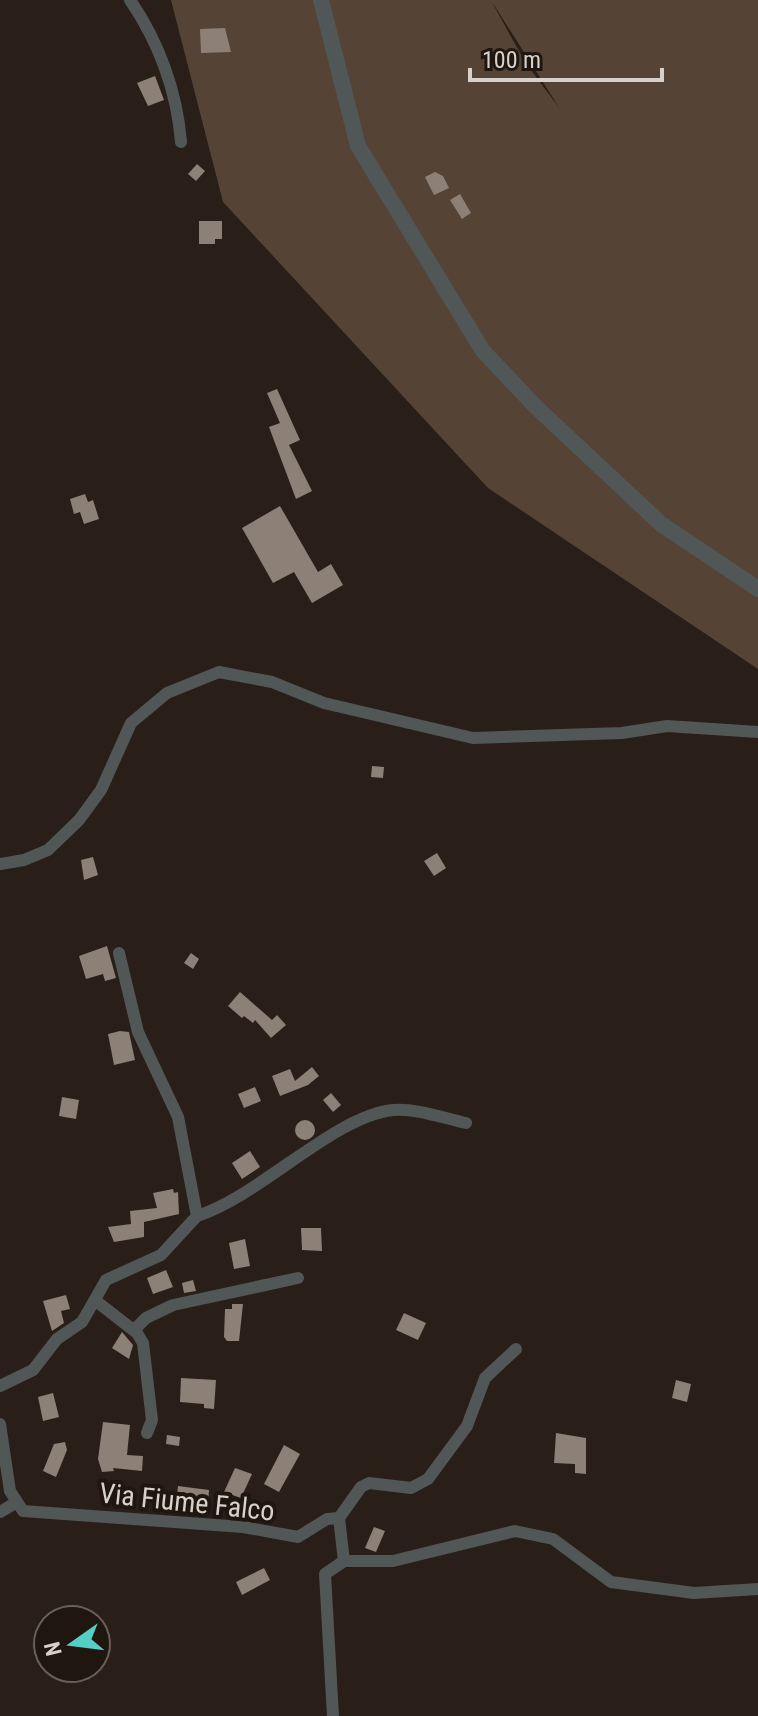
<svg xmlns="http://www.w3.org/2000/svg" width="758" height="1716" font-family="'Roboto Condensed',sans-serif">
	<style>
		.green { fill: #554336; fill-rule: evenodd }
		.building { fill: #8c8077 }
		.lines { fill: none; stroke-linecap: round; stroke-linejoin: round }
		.minor { stroke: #505756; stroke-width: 12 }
		.tertiary { stroke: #505756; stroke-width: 16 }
		.labels { text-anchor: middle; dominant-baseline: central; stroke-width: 8; stroke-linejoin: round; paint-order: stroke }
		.street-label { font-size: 28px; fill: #d7d0cb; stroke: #1f160f }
	</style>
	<rect width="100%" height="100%" fill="#291f18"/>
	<path class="green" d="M171,0H758V669L488,488L223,202ZM493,4L494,5L560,109L525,62Z"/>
	<g class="building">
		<path d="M225,28L231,52L201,53L200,29Z"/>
		<path d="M155,76L164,100L148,106L137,83Z"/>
		<path d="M197,164L205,171L196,181L188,174Z"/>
		<path d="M435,172L443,176L449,188L434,195L425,177Z"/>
		<path d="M460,194L471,213L462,219L450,200Z"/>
		<path d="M199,221H222V239H215V244H199Z"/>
		<path d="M277,389L300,440L289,445L312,491L296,499L269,427L280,423L267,393Z"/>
		<path d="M85,494L88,502L93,500L99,519L84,524L80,512L74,514L70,499Z"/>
		<path d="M280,506L318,572L331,564L343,585L312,603L294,572L273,583L242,528Z"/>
		<path d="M372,766L384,767L383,778L371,777Z"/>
		<path d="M437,853L446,868L434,876L424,861Z"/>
		<path d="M93,857L98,875L84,880L81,860Z"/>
		<path d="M107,946L116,978L105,981L103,974L86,979L79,956Z"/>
		<path d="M191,953L199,959L193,969L184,963Z"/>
		<path d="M240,992L272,1020L277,1015L286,1025L271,1038L255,1020L253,1023L244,1016L242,1018L228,1006Z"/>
		<path d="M120,1031L129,1032L135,1060L114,1065L108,1034Z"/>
		<path d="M312,1067L319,1076L308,1085L280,1096L272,1076L290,1069L295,1081Z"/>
		<path d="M255,1087L261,1101L244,1108L238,1094Z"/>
		<path d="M331,1093L341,1105L333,1112L323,1100Z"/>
		<path d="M62,1097L79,1100L76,1119L59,1116Z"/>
		<circle cx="305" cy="1130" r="10"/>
		<path d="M250,1151L260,1167L242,1179L232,1163Z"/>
		<path d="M173,1189L174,1193L178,1192L179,1214L144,1222V1237L114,1242L108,1227L131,1224L130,1211L157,1208L153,1193Z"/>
		<path d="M301,1228H321L322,1251L302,1250Z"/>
		<path d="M245,1239L250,1266L234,1269L229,1243Z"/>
		<path d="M166,1270L173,1287L153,1294L147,1278Z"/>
		<path d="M193,1280L196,1291L184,1293L182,1283Z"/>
		<path d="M66,1295L70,1309L61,1311L64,1323L52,1331L43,1301Z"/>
		<path d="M232,1304H243L239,1341H227L224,1337L225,1309H232Z"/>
		<path d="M404,1313L426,1323L418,1340L396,1330Z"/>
		<path d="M122,1332L133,1345L129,1359L112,1348Z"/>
		<path d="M181,1378L216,1380L214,1409L204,1408V1404L180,1402Z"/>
		<path d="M676,1380L691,1384L687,1402L672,1398Z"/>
		<path d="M53,1393L59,1417L43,1421L38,1397Z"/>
		<path d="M103,1422L130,1425L127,1455L143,1456L142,1471L113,1468L114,1471L102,1472L98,1459Z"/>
		<path d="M556,1433L586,1438V1474L575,1473V1464L554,1463Z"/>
		<path d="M167,1435L180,1437L179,1446L166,1444Z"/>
		<path d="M65,1442L67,1450L56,1477L43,1471L54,1444Z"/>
		<path d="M284,1445L300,1454L279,1492L264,1484Z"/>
		<path d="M235,1468L252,1474L241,1498L224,1492Z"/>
		<path d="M178,1486L209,1490L208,1506L176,1504Z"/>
		<path d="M374,1527L385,1531L376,1552L365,1548Z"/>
		<path d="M264,1568L270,1580L242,1595L236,1582Z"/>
	</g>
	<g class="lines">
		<g class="minor">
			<path d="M130,0C159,42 177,92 181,142"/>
			<path d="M0,864L24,860L48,850L79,820L101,790L131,723L167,693L219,672L272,682L324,703L473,738L622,733L667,726L758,732"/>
			<path d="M197,1216C260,1196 334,1116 393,1110C416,1108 443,1118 466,1123"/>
			<path d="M96,1301L137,1333L143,1343L152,1420L147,1433"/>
			<path d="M134,1330L146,1318L173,1305L298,1278"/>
			<path d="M0,1386L33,1370L57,1339L82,1322L106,1280L161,1255L197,1216L178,1117L138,1032L119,953"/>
			<path d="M0,1424L10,1491L23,1511L243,1527L298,1537L327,1519L339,1518L344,1561H393L515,1531L553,1539L611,1582L694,1593L758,1589"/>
			<path d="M0,1512L17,1502"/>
			<path d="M339,1518L361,1487L369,1483L411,1488L428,1479L467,1426L485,1378L516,1349"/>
			<path d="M333,1716L325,1574L344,1561"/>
		</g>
		<path class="tertiary" d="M321,0L358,146L483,351L536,407L661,524L758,589"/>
	</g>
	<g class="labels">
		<g class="street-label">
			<text transform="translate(187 1502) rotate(6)">Via Fiume Falco</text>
		</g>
	</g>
	<g transform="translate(72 1644) rotate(256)"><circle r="38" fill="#1f160f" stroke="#69605a" stroke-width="2"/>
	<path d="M0-6L14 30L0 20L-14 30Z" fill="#55cec6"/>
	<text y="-12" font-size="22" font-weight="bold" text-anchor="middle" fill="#d7d0cb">N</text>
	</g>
	<path d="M470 68v12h192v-12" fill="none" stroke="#d7d0cb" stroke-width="4"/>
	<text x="482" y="68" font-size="24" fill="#d7d0cb" stroke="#1f160f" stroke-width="6" paint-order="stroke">100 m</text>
</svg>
